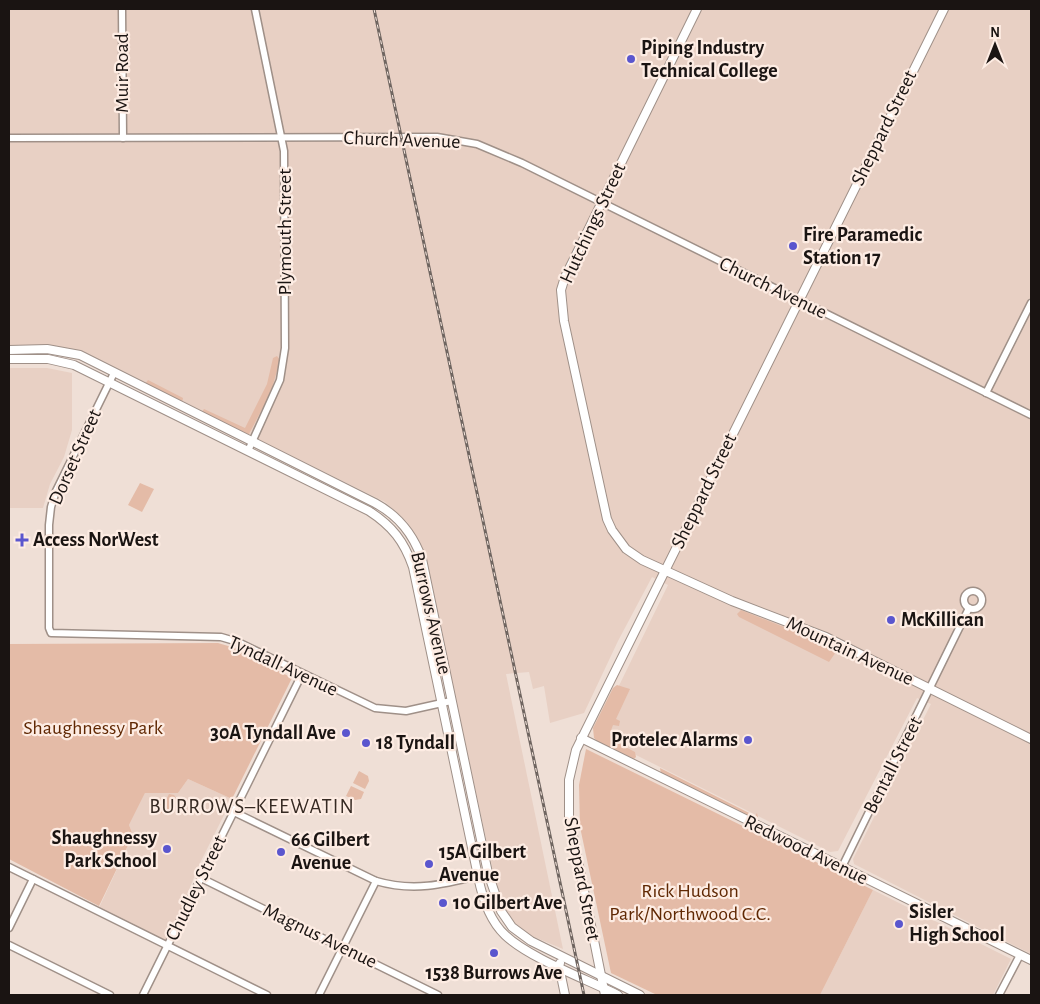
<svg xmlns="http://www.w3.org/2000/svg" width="1040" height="1004" font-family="'Alegreya Sans',sans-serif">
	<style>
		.built { fill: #e8d0c4 }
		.green { fill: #e4bba7 }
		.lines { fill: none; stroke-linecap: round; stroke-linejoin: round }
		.minor-casing { stroke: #9f9088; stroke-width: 9 }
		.tertiary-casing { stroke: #9f9088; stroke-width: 10 }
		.minor { stroke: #fff; stroke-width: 6 }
		.tertiary { stroke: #fff; stroke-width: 8 }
		.rail-casing { stroke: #6f6560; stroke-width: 3 }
		.rail { stroke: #fdece3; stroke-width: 1; stroke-dasharray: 4; stroke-linecap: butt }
		.poi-dot { fill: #5a56ce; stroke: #fdece3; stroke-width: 2 }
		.labels { text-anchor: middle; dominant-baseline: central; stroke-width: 4.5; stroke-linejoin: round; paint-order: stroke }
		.poi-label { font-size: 20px; font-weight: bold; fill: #1a1412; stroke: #fdece3; text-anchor: start }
		.street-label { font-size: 20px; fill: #1a1412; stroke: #fdece3 }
		.park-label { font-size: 20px; fill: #602803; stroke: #fdece3 }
		.neighbourhood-label { font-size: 21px; letter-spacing: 1px; fill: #362a23; stroke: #fdece3 }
	</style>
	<rect width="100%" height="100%" fill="#efdfd6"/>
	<g class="built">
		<path d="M9,9H1031V954L854,864L853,859L931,704L917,698L838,851L830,852L628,751L596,733L668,585L652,577L618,641L584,713L550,723L544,686L533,689L529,672L506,674L563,949L527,934L514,923L506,911L496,885L424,552L408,523L385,502L82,353L67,348L9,347Z"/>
		<path d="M9,368H47L72,373V430L64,457L50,484L43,508H9Z"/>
		<path d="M188,779L232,799L200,863L167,943L98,910L133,835L129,825L145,793H178Z"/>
		<path d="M873,890L1011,959L993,995H820Z"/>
	</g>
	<g class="green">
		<path d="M277,356L280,360L271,392L249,434H243L202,412L204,409L245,428L267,384L273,358Z"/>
		<path d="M148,380L183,398L182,403L145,384Z"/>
		<path d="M140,483L154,489L142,512L128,505Z"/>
		<path d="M741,610L834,647L836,652L829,662L739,617L737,614Z"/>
		<path d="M218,643L235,648L292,678L232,799L188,779L178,793H145L129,825L133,835L99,906L9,859V644Z"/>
		<path d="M617,685L630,689L616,719L620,721L619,726L613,725L610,733L614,735L612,740L635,752L636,757L634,759L598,742L594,738L593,728L613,688Z"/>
		<path d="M586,749L873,890L820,995H657L611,973L580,827L579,785Z"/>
		<path d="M660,768L755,816L757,813L758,817L753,820L661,774Z"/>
		<path d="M359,771L368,776L369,781L365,789L353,783Z"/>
		<path d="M351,786L364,792L361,799L355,800L346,796Z"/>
		<path d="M169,794L174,795L176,798L168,815L152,810L155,797L166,800Z"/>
	</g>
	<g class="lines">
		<g class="minor-casing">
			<g id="minor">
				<path d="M122,9L123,138"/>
				<path d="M9,138L437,137L477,144L522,163L1031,415"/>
				<path d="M114,373L56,491L51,507L49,525V628L51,633L221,637L238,642L375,708L406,711L451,701"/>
				<path d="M986,393L1031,303"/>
				<path d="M248,451L280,380L285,348L284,151L255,9"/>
				<circle cx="973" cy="600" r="9"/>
				<path d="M234,812L376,881C417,893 448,883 488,873"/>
				<path d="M9,867L267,995"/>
				<path d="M842,867L969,608"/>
				<path d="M201,878L438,995"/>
				<path d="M9,928L33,879"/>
				<path d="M9,945L110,995"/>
				<path d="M143,995L302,674"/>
				<path d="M319,995L376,881"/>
				<path d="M999,995L1020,955"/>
			</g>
		</g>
		<g class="tertiary-casing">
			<g id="tertiary">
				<path d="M697,9L565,277L561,290L564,321L607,519L612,530L626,549L642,560L732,601L826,637L1031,739"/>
				<path d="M9,350L47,349L80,355L375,503C399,516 413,534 422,559L488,873L501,911L512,927L531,941L640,995"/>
				<path d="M9,359H48L74,365L369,511C392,526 404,541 413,567L478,876C482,897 489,920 505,935C529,958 586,979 618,995"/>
				<path d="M581,738L1031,960"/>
				<path d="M560,963L559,966L565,995"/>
				<path d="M605,995L569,816V780L576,750L944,9"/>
			</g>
		</g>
		<use href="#minor" class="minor"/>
		<use href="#tertiary" class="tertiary"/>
		<g class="rail-casing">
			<path id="rail" d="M374,9L584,995"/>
		</g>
		<use href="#rail" class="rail"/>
	</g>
	<g class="poi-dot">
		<circle cx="631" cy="59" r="5"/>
		<circle cx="793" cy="246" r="5"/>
		<path d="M19.5 532.5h5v5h5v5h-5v5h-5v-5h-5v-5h5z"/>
		<circle cx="891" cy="620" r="5"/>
		<circle cx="346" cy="733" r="5"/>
		<circle cx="748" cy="740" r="5"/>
		<circle cx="366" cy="743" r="5"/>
		<circle cx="167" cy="849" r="5"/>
		<circle cx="281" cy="852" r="5"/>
		<circle cx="429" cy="864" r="5"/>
		<circle cx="443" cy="903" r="5"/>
		<circle cx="899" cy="924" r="5"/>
		<circle cx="494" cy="953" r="5"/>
	</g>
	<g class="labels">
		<g class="poi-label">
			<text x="641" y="48">Piping Industry<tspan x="641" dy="23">Technical College</tspan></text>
			<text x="803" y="235">Fire Paramedic<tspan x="803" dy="23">Station 17</tspan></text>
			<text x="33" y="540">Access NorWest</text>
			<text x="901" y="620">McKillican</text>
			<text x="336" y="733" text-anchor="end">30A Tyndall Ave</text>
			<text x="738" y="740" text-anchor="end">Protelec Alarms</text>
			<text x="376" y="743">18 Tyndall</text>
			<text x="157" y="838" text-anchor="end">Shaughnessy<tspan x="157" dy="23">Park School</tspan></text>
			<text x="291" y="840">66 Gilbert<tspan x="291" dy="23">Avenue</tspan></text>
			<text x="439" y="852">15A Gilbert<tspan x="439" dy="23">Avenue</tspan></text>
			<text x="453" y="903">10 Gilbert Ave</text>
			<text x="909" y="912">Sisler<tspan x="909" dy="23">High School</tspan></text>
			<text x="494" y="973" text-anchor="middle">1538 Burrows Ave</text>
		</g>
		<g class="street-label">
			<text transform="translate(122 73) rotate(-90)">Muir Road</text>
			<text transform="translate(884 128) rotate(-64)">Sheppard Street</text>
			<text transform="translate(402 140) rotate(2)">Church Avenue</text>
			<text transform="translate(593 223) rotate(-65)">Hutchings Street</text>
			<text transform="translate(285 232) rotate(-90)">Plymouth Street</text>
			<text transform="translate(773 288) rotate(26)">Church Avenue</text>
			<text transform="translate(75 457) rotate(-66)">Dorset Street</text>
			<text transform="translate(704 491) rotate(-64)">Sheppard Street</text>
			<text transform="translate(431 613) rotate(77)">Burrows Avenue</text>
			<text transform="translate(850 651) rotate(25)">Mountain Avenue</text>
			<text transform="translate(283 666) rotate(25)">Tyndall Avenue</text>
			<text transform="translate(893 765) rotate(-63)">Bentall Street</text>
			<text transform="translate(806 850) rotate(26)">Redwood Avenue</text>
			<text transform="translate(582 879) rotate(79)">Sheppard Street</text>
			<text transform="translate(196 888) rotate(-64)">Chudley Street</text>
			<text transform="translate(320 936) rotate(26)">Magnus Avenue</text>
		</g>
		<g class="park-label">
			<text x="93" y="728">Shaughnessy Park</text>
			<text x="690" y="891">Rick Hudson<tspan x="690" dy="23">Park/Northwood C.C.</tspan></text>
		</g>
		<g class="neighbourhood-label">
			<text x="252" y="806">BURROWS–KEEWATIN</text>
		</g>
	</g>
	<rect width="1040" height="1004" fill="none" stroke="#1a1412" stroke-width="20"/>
	<g transform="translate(995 45)" stroke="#fdece3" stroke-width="4" paint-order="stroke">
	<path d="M0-4L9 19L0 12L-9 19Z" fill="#1a1412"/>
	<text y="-8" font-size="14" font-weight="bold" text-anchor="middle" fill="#1a1412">N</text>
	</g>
</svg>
